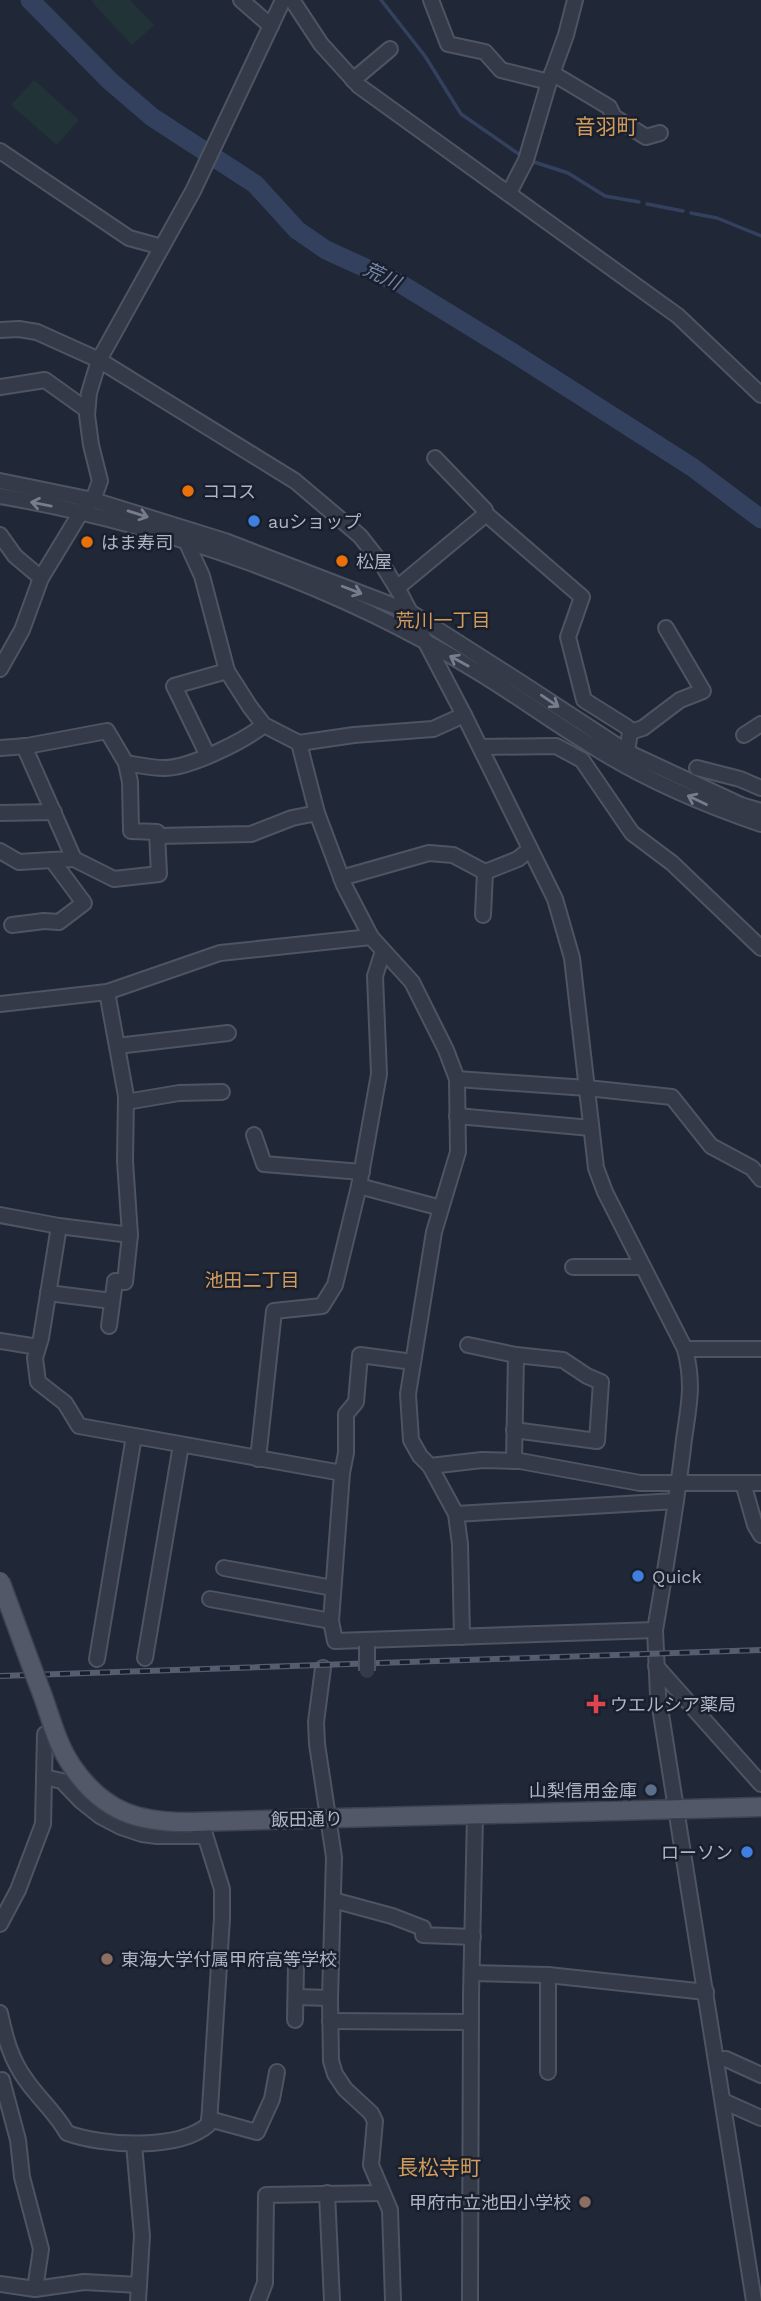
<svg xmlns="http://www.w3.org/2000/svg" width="761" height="2301" font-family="'Work Sans','Noto Sans JP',sans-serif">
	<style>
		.green { fill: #223338 }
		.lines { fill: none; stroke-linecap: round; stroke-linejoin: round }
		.stream { stroke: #34415e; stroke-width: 3.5 }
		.river { stroke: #34415e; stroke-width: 19 }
		.minor-casing { stroke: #4e5462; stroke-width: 18 }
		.major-casing { stroke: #3d4351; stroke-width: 21 }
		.minor { stroke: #343a47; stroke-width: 14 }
		.major { stroke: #525867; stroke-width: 18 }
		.rail-casing { stroke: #565d6e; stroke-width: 6 }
		.rail { stroke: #191f2c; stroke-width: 3.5; stroke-dasharray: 10; stroke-linecap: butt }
		.minor-bridge-casing { stroke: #4e5462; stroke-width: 18; stroke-linecap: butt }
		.major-bridge-casing { stroke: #3d4351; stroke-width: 21; stroke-linecap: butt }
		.minor-bridge { stroke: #343a47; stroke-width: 14 }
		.major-bridge { stroke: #525867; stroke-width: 18 }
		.oneway { stroke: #777d8c }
		.food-dot { fill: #e8710a; stroke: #191f2c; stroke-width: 2.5 }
		.shop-dot { fill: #3f7fe0; stroke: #191f2c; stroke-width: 2.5 }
		.health-dot { fill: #e0444e; stroke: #191f2c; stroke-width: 2.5 }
		.service-dot { fill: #5c6f8a; stroke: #191f2c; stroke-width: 2.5 }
		.education-dot { fill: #8d6e63; stroke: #191f2c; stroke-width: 2.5 }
		.labels { text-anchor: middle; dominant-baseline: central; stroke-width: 5; stroke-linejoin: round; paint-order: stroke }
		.poi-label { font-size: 18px; fill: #aeb4c4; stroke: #191f2c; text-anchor: start }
		.street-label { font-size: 18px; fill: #aeb4c4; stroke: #191f2c }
		.water-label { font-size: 19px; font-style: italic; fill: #7687ac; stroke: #191f2c }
		.neighbourhood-label { font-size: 19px; fill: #d19c5c; stroke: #191f2c }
		.quarter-label { font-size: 21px; fill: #d19c5c; stroke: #191f2c }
	</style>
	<rect width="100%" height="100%" fill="#202737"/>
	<g class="green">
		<path d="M93,0H130L154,25L132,45L92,2Z"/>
		<path d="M34,80L79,120L57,145L11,105Z"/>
	</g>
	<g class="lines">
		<g class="stream">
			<path d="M381,0L425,56L461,114L523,157"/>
			<path d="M531,161L568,173L605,196L639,202"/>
			<path d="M647,204L683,211"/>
			<path d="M691,213L717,218L761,236"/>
		</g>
		<path class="river" d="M30,0L110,81L152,117L255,184L297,230L326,250L401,284L515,354L692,467L761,519"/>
		<g class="minor-casing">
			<g id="minor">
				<path d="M241,0L271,26"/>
				<path d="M292,0L321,44L359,86L678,316L761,395"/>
				<path d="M431,0L448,44L485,52L501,70L549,82"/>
				<path d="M552,73L609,107L614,117L646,137L660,133"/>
				<path d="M353,80L390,49"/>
				<path d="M0,151L129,238L162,247"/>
				<path d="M509,193L526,160L549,82L566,35L575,0"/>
				<path d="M0,330L19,329L37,332L99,360L295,481L360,536L382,564L401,595L464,715L555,899L572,958L596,1168L605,1192L685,1349C694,1385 689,1404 684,1439C677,1503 666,1566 655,1630L658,1695L754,2301"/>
				<path d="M0,387L45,380L87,410"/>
				<path d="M435,458L485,510L486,514"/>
				<path d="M0,481L93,500L225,541L410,612L520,682L627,752L741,805L761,811"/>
				<path d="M0,496C163,524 337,585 478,672C516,695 551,721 589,744C642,778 702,804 761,824"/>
				<path d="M0,535L15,556L41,578"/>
				<path d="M186,541L202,576L227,671L250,707L264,725L299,743L317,813L344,885L371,937L412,982L446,1050L457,1079L458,1152L434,1232L408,1394L411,1440L420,1456L430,1466L456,1514L460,1544L462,1637"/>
				<path d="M397,588L486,514L582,597L568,637L584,700L627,727L630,732L627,752"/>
				<path d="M0,669L22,630L41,578L81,512L93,500L100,481L91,445L87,415L89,393L99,360L193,191L283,0"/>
				<path d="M630,732L643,728L680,700L703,691L666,628"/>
				<path d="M744,735L761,724"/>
				<path d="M299,743L354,735L433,729L464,715"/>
				<path d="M24,746L74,859L114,879L159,874L157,832L131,831L130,782L126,763"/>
				<path d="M480,747L556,746L582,760L632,833L672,863L761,948"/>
				<path d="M0,748L27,746L107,731L126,763C138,765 152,768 164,768C190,768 244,741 264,725"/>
				<path d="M208,756L174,686L227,671"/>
				<path d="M697,768L740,779L761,788"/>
				<path d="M0,813L54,812"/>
				<path d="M157,836L251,834L292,818L317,813"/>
				<path d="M0,851L19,862L52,860"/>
				<path d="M341,878L429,853L453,855L485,872L518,859L530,849"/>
				<path d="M483,915L485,872"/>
				<path d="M12,925L44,921L59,922L84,903L52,860L74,859"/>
				<path d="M0,1004L107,992L220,953L371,937"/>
				<path d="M117,1046L228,1033"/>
				<path d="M457,1079L587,1088L672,1097L711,1146L752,1168L761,1179"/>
				<path d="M126,1102L179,1093L222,1092"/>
				<path d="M457,1116L591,1128"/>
				<path d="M254,1135L264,1164L362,1172"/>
				<path d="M359,1186L441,1208"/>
				<path d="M0,1215L59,1226L41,1338L35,1358L38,1382L65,1403L79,1426L342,1473L331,1621L335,1641L655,1630"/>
				<path d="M59,1226L130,1235L125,1161L126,1096L107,992"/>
				<path d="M573,1267H643"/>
				<path d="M48,1293L112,1301"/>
				<path d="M109,1326L115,1281L125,1282L130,1235"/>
				<path d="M0,1341L38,1347"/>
				<path d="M468,1345L516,1355L514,1461"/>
				<path d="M685,1349H761"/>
				<path d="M514,1430L597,1441L601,1382L587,1376L563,1360L516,1355"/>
				<path d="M258,1459L274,1311L322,1306L335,1285L359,1186L379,1074L375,976L383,951"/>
				<path d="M430,1466L482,1460L520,1461L640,1483H761"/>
				<path d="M342,1473L346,1453V1414L356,1402L360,1355L413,1362"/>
				<path d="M743,1483L755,1525L761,1535"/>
				<path d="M456,1514L676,1501"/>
				<path d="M224,1568L333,1588"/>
				<path d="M210,1599L331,1621"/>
				<path d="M145,1658L181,1445"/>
				<path d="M97,1659L134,1436"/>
				<path d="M656,1666L761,1784"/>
				<path d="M323,1668L316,1722L317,1744L334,1857L330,1998L331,2061L335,2074L345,2089L371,2113L375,2121L371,2165L390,2210L393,2301"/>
				<path d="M44,1777L62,1781L81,1801L100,1816L121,1827L142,1834L157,1836H205"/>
				<path d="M333,1900L392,1916L423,1928V1935L473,1937"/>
				<path d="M0,1924L18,1890L43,1824L45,1734"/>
				<path d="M472,1973L548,1975L706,1992"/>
				<path d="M296,1997L330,1998"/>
				<path d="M0,2013C5,2037 11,2060 26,2080C39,2099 56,2113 67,2133C103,2146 179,2151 209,2124L222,1918V1889L201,1822"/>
				<path d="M295,2020L296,1965"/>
				<path d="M330,2021L471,2022"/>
				<path d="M717,2060L726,2059L761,2075"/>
				<path d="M548,2072V1975"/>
				<path d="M2,2080L18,2140L22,2177L41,2249L35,2289"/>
				<path d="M723,2101L761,2118"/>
				<path d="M209,2119L257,2132L272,2099L277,2072"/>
				<path d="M134,2144L142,2236L138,2301"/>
				<path d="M327,2193L332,2301"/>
				<path d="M0,2284L35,2289L84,2282L139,2285"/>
				<path d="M258,2301L265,2283L266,2195L382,2193"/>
				<path d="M470,2301L471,1995L475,1816"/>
			</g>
		</g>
		<g class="major-casing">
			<path id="major" d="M192,1822L761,1807"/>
		</g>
		<use href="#minor" class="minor"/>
		<use href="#major" class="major"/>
		<g class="rail-casing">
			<path id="rail" d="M0,1676L761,1650"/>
		</g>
		<use href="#rail" class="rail"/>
		<g class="minor-bridge-casing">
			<path id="minor-bridge" d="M367,1646V1671"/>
		</g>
		<g class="major-bridge-casing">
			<path id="major-bridge" d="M0,1581C14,1618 27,1655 41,1691C50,1715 57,1745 72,1766C103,1812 139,1823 192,1822"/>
		</g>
		<use href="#minor-bridge" class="minor-bridge"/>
		<use href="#major-bridge" class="major-bridge"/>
	</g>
	<defs><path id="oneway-shaft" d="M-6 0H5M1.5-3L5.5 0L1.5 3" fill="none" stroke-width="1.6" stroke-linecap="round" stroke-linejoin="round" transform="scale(1.75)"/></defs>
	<g class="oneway">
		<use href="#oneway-shaft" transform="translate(41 504) rotate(-169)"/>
		<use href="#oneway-shaft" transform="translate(138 514) rotate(17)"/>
		<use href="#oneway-shaft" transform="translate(352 590) rotate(21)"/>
		<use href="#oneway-shaft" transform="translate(459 661) rotate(-151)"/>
		<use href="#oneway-shaft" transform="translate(550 701) rotate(34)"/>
		<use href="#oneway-shaft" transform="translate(697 800) rotate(-155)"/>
	</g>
	<g class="food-dot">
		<circle cx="188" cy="491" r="7"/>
		<circle cx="87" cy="542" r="7"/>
		<circle cx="342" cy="561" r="7"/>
	</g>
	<g class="shop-dot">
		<circle cx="254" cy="521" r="7"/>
		<circle cx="638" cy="1576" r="7"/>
		<circle cx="747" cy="1852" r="7"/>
	</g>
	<path class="health-dot" d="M592.5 1693.5h7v7h7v7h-7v7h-7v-7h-7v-7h7z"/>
	<circle class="service-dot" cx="651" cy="1790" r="7"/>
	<g class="education-dot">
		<circle cx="107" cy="1959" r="7"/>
		<circle cx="585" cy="2202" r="7"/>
	</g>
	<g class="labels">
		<g class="poi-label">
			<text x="202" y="491">ココス</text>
			<text x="268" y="521">auショップ</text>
			<text x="101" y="542">はま寿司</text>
			<text x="356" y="561">松屋</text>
			<text x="652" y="1576">Quick</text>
			<text x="610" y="1704">ウエルシア薬局</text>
			<text x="637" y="1790" text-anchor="end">山梨信用金庫</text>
			<text x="733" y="1852" text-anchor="end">ローソン</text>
			<text x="121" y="1959">東海大学付属甲府高等学校</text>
			<text x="571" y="2202" text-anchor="end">甲府市立池田小学校</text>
		</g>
		<g class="street-label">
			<text transform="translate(307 1819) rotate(-1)">飯田通り</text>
		</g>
		<g class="water-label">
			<text transform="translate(382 276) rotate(25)">荒川</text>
		</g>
		<g class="neighbourhood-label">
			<text x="443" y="620">荒川一丁目</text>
			<text x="252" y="1280">池田二丁目</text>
		</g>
		<g class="quarter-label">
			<text x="606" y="126">音羽町</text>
			<text x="439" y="2167">長松寺町</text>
		</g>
	</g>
</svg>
